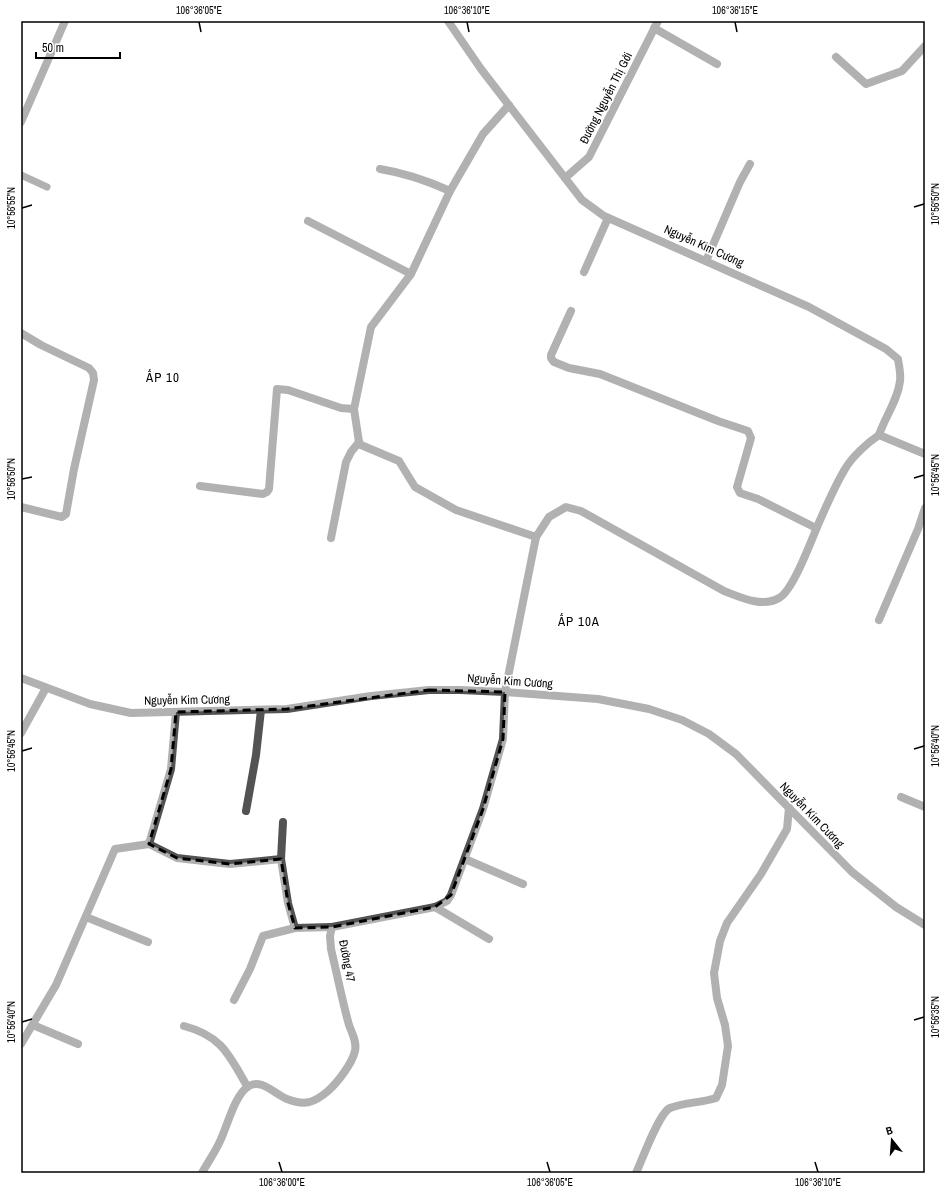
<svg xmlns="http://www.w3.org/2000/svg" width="946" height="1194" font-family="'Archivo Narrow',sans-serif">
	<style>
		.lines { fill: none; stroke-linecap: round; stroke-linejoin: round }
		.service { stroke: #535353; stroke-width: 7 }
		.minor { stroke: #535353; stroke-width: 8 }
		.marked { fill: none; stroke: #000; stroke-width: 3; stroke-dasharray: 8 5; stroke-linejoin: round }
		.ticks { fill: none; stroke: #000; stroke-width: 1.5 }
		.labels { text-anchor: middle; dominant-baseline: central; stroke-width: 3.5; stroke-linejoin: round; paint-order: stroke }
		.street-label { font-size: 12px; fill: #000; stroke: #fff }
		.neighbourhood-label { font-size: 13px; letter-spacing: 1px; fill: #000; stroke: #fff }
		.neatline { fill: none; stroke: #000; stroke-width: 1.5 }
		.ticks-label { font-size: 10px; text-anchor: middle; fill: #000 }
	</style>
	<rect width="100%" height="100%" fill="#fff"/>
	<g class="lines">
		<path class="service" d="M21,175L47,187"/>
		<g class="minor">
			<path d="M448,21L481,69L582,200L604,216L809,307L886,349L898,359C899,366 901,374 900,381C898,400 885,417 879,435L925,454"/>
			<path d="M654,28L717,64"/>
			<path d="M836,57L866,84L902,71L925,46"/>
			<path d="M509,105L483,134L450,191L411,274L371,327L354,409L359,442L361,445L399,461L415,487L456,510L536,537"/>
			<path d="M21,122L65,21"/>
			<path d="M380,169C405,173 428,181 450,191"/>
			<path d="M565,178L589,157L658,21"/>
			<path d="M308,221L411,274"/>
			<path d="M706,261L740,182L750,164"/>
			<path d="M584,272L608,218"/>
			<path d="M571,311L551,355V358L554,362L569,368L600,374L718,421L748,431L751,438L737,487L740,493L758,499L816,528"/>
			<path d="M21,333L41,345L89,368L93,373L94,380L74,469L66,514L62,517L21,507"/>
			<path d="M200,486L263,494L267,492L269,489L277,389L288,390L341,408L354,409"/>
			<path d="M331,538L346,462L351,452L359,442"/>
			<path d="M879,620L918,529L925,508"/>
			<path d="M21,678L90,704L131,713L287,709L371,696L429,690H460L505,692L598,699L649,709L682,720L709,734L736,754L852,872L896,907L925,925"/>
			<path d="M21,733L46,688"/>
			<path d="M901,797L925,807"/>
			<path d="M246,811L256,755L261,710"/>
			<path d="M283,822L281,859L288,903L295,928"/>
			<path d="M149,844L171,769L176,712"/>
			<path d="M465,859L523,884"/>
			<path d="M435,907L489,939"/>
			<path d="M86,917L148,942"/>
			<path d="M234,1000L250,969L263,936L295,928L332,927"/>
			<path d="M33,1025L78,1044"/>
			<path d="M184,1026C222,1036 229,1055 247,1086"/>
			<path d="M21,1044L56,985L115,849L149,844L177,858L230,864L281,859"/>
			<path d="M202,1173C208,1162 216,1151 221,1139C228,1124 235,1094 249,1086C261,1078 276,1095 287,1099C305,1106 314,1103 328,1091C337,1083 352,1064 355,1051C357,1041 352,1034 349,1025C342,1000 337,974 331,949L330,936L332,927L435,907L447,901L451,895L483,809L503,739L505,692L536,537L549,517L566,507L581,511L724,591C740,597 762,608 779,598C794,590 813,535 821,518C828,502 836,484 845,469C852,457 867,443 879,435"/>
			<path d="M636,1173C642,1160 659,1113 670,1108C685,1102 701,1103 716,1098L722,1085L728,1046L725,1025L717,998L714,973L720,941L727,923L761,874L787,829L789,808"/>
		</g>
	</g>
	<path d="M0 0H946V1194H0ZM429,690L505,692L503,739L483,809L451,895L435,907L332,927L295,928L288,903L281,859L230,864L177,858L149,844L171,769L176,712L287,709Z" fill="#fff" fill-opacity=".55" fill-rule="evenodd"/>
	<path class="marked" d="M429,690L505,692L503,739L483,809L451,895L435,907L332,927L295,928L288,903L281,859L230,864L177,858L149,844L171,769L176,712L287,709Z"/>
	<path class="ticks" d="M199,22L201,32M467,22L469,32M735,22L737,32M914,207L924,204M22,208L32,205M914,478L924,475M22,479L32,477M914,749L924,746M22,751L32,748M914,1020L924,1017M22,1022L32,1019M279,1162L282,1172M547,1162L550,1172M815,1162L818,1172"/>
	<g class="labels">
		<g class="street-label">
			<text transform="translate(606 98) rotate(-63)">Đường Nguyễn Thị Gởi</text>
			<text transform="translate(704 246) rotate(24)">Nguyễn Kim Cương</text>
			<text transform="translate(510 681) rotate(4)">Nguyễn Kim Cương</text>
			<text transform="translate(187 700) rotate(-1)">Nguyễn Kim Cương</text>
			<text transform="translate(812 815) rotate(46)">Nguyễn Kim Cương</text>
			<text transform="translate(347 961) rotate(79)">Đường 47</text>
		</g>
		<g class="neighbourhood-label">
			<text x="163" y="377">ẤP 10</text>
			<text x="579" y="621">ẤP 10A</text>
		</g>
	</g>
	<rect width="946" height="1194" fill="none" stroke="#ffffff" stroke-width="44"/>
	<g transform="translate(892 1140) rotate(343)" stroke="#ffffff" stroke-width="3" paint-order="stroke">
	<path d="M0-3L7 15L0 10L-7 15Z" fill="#000000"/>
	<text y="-6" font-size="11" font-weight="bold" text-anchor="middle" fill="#000000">B</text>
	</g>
	<path d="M36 52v6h84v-6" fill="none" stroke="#000000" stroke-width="2"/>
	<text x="42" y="52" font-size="12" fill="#000000" stroke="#ffffff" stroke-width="3" paint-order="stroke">50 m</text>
	<rect x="22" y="22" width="902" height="1150" class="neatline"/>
	<g class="ticks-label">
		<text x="199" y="14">106°36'05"E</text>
		<text x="467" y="14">106°36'10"E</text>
		<text x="735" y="14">106°36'15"E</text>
		<text transform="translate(935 204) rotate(-90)" y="4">10°56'50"N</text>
		<text transform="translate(11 208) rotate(-90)" y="4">10°56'55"N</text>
		<text transform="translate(935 475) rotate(-90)" y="4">10°56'45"N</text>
		<text transform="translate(11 479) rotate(-90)" y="4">10°56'50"N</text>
		<text transform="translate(935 746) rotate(-90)" y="4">10°56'40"N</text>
		<text transform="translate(11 751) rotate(-90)" y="4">10°56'45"N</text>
		<text transform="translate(935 1017) rotate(-90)" y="4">10°56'35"N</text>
		<text transform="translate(11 1022) rotate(-90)" y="4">10°56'40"N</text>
		<text x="282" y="1186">106°36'00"E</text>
		<text x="550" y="1186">106°36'05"E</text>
		<text x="818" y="1186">106°36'10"E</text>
	</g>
</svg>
